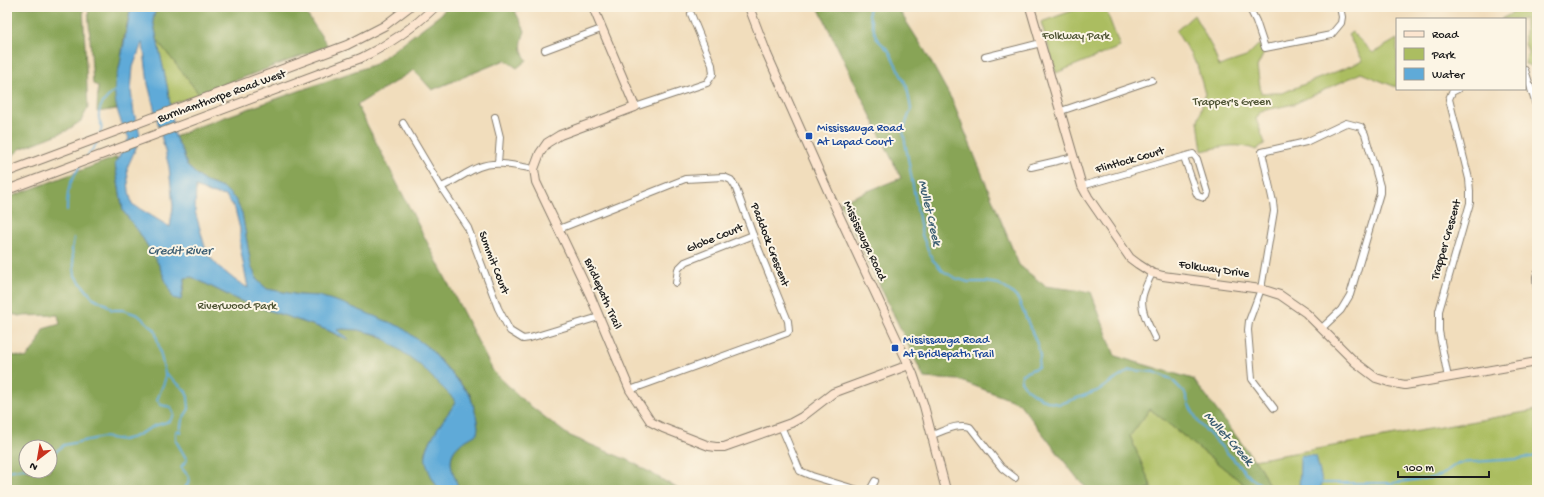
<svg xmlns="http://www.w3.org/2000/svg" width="1544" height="497" font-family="'Gochi Hand',sans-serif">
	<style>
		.green { fill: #abbd61; stroke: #646c3e }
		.forest { fill: #88a457; stroke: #52603a; fill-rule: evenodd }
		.water { fill: #5faad8; stroke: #3e637a; fill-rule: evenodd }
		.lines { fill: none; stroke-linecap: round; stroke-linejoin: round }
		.stream { stroke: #5faad8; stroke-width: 2 }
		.street-casing { stroke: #867c6c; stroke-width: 8 }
		.secondary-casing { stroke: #867c6c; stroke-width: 10 }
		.street { stroke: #fff; stroke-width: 6 }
		.secondary { stroke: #fce5cf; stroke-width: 8 }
		.transit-dot { fill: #1a4fb4; stroke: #fcf5e5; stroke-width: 1.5 }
		.labels { text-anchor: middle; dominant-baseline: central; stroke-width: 4; stroke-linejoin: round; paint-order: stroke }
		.park-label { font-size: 12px; fill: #4e5434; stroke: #fcf5e5 }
		.street-label { font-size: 12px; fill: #1c1c1c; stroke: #fcf5e5 }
		.transit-label { font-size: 12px; fill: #164399; stroke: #fcf5e5; text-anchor: start }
		.water-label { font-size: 13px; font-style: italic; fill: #3a5c71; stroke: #fcf5e5 }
	</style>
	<rect width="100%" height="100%" fill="#fcf5e5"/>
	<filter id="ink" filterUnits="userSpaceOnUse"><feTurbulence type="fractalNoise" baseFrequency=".025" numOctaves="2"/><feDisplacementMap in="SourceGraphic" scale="8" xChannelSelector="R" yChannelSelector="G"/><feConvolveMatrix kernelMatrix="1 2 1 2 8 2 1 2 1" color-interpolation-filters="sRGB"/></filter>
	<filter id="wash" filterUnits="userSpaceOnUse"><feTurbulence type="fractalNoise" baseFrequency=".012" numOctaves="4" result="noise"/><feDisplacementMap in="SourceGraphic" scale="16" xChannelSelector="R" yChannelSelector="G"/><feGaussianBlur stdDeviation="0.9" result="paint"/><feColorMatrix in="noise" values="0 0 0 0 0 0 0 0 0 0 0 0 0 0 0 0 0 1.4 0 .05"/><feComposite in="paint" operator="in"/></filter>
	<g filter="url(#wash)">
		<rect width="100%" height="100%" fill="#f1ddbc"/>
		<g class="green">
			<path d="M1083,7H1105L1120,47L1056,73L1041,22Z"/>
			<path d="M1524,7H1537V54L1531,66L1525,64L1528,52L1525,43V19H1501Z"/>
			<path d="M1194,15L1213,49L1219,66L1246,57L1258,45L1266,49L1257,67L1261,93H1282L1363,61L1348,35L1352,32L1373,53L1397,39V86L1396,87L1361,73L1294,104L1261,111L1256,119L1265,143L1256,150C1238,142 1220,147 1202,151L1198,121L1205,94L1197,65L1176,31Z"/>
			<path d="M157,40L199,94L169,105L168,90Z"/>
			<path d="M1150,409L1251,490H1143L1152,488L1130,436Z"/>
			<path d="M1537,410V489L1531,490H1271L1261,469L1254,460Z"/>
		</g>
		<g class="forest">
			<path d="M7,7H83L88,108L81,121L66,131L20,149L7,161Z"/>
			<path d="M88,7H131L124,38L120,64L115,85L117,109L97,112L98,86L93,84Z"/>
			<path d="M156,7H302L328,46L199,94L157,40L153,20Z"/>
			<path d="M447,7H529L515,11L525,31C521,42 519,50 527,60L517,68L505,60L432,90L414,70L357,105L493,371L524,401L568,435L632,462L680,490H460C457,486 456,481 454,476C444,451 461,442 478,427L476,415L470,394L430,349L318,296L299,295L267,289L257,280L251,265L242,213L235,199L213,184L204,181L187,166L183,152L175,137L194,128L375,64L440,15Z"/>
			<path d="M818,7H897L925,51L952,100L1019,265L1045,286L1091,292L1115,356L1193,379L1261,469L1271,490H1251L1150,409L1130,436L1152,488L1143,490H1089L1081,483L1019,403L959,380L924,378L840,202L901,178Z"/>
			<path d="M117,157L115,164L123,211L139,232L158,263L173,298L183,292L185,278L192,277L238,300L327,330L340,337L336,330C380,320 423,367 451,395L454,399L455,404C449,412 427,442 426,452C426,464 433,480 439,490H7V351L12,355L26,358L38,343L43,329L60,324L58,315L20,316L7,313V198ZM26,447H50V471H26Z"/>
		</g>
		<g class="water">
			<path d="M131,7H156L153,20L168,90L175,137L183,152L187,166L204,181L225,189L235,199L242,213L251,265L257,280L267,289L299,295L319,296L342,303L401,327L430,349L470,395L476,415L478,427L477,434C458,444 445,452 454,475C456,480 457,486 460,490H439C434,481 428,472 426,461C423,445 446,416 455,404L454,399L419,364L379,335L358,330L343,329L337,330L347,337L349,340L327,330L238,300L192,277L185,278L181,300L173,298L158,263L139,232L123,211L115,164L129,138C120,122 113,103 115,85C115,78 119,71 120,64C124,45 127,26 131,7ZM142,43H143L148,84L169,167L173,206L170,227L132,204L129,191L127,168L136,148L140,134L134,113L131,91L133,67ZM196,187L210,193L226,196L235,209L240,229V247L248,288L235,280L219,267L207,254L195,211Z"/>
			<path d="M1302,455L1316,456L1322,481L1320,490H1299L1300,457Z"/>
		</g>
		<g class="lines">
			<g class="stream">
				<path d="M869,7V15L877,39L889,51L907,87L911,109L903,131L922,235L932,259L943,271L955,278L968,282H986L999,284L1011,292L1018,299L1038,346L1040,356L1038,367L1022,374L1021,381L1026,388L1035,395L1049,402L1060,404L1097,391L1130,370L1154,372L1171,379L1185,393L1189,405L1199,423L1251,478L1270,490"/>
				<path d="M100,134C103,125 101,126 99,119C97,106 107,97 116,90"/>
				<path d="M86,158L94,147L97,142"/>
				<path d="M67,210C67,190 69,183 80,166"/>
				<path d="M74,238L72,249L75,276L92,297L107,305L112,310H123L138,315L155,330L165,373L185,390L188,397L189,409L182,420L180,432L177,430L176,432V441L187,460L181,467L189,477L188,484L183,490"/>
				<path d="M50,456L64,445L103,437L123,440L134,437L154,426L170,421L174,415L171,407L161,405L157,400L165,380V373"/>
				<path d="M7,471L26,468"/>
				<path d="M1319,483H1392L1431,478L1441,475L1458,463L1518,459L1537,456"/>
			</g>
		</g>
	</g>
	<g filter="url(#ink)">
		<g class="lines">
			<g class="street-casing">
				<g id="street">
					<path d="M1249,7L1256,21L1265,48L1331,35L1341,23L1342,17L1340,7"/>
					<path d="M545,50L601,29"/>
					<path d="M985,57L1041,43"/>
					<path d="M1525,70L1537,108"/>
					<path d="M635,107L707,83L713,74L712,65L691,14"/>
					<path d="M1061,111L1152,80"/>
					<path d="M495,117L500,137L498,163"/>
					<path d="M403,123L441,187L468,228L498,308L510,331L523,339L530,338L599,317"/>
					<path d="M1031,167L1074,157"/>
					<path d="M1082,186L1193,154L1197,159L1207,192L1206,196L1204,198L1198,196L1196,192L1184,157"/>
					<path d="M441,187C454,182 466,172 479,167C497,160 517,166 534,169"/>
					<path d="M559,229L685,179L724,177L731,180L735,186L753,235L788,321L789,331L787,333L630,390"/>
					<path d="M1152,273C1149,280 1145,287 1143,295C1139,309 1149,325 1155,338"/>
					<path d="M1537,273L1536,277L1537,290"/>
					<path d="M676,283L678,269L685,262L753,235"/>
					<path d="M1448,378L1439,331V311L1470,203V191L1469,179L1449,99L1452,92L1458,89"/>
					<path d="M1274,408L1252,379L1248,330L1249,321L1261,289L1274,211L1273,202L1262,152L1306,142L1346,123L1361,127L1365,134L1380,186V193L1350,295L1341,310L1322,328"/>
					<path d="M781,426L800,471L812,476L858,490"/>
					<path d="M932,435C944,431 957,423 970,427L1002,468L1015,478"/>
					<path d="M870,490L875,481"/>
				</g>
			</g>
			<g class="secondary-casing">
				<g id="secondary">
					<path d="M593,7L635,107L560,135L547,143L540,153L534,169L536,182L590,295L630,390L651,422L663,428L709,446L716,447H724L791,423L802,417L833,393L909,365"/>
					<path d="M749,7L767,54L831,198L913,374L924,406L946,490"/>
					<path d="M1030,7L1082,186L1088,197L1130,258L1138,264L1152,273L1163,276L1261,289L1280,295L1306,313L1355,362L1376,378L1389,382L1405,385L1537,362"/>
					<path d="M7,172L347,45L384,26L409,7"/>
					<path d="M7,190L361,58C388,45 413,28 435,7"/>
				</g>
			</g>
			<use href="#street" class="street"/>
			<use href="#secondary" class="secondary"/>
		</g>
	</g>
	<g class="transit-dot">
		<rect x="805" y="132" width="8" height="8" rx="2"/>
		<rect x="891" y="344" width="8" height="8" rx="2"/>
	</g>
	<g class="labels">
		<g class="park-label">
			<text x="1076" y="37">Folkway Park</text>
			<text x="1232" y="103">Trapper's Green</text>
			<text x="237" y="307">Riverwood Park</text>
		</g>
		<g class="street-label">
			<text transform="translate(222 97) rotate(-20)">Burnhamthorpe Road West</text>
			<text transform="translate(1130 161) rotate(-16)">Flintlock Court</text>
			<text transform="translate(715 239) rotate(-22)">Globe Court</text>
			<text transform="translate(1447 240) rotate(-74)">Trapper Crescent</text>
			<text transform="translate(864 241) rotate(65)">Mississauga Road</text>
			<text transform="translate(769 245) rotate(69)">Paddock Crescent</text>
			<text transform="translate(493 263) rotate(69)">Summit Court</text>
			<text transform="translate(1214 270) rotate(8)">Folkway Drive</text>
			<text transform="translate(602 294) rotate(66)">Bridlepath Trail</text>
		</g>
		<g class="transit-label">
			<text x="817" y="129">Mississauga Road<tspan x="817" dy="14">At Lapad Court</tspan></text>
			<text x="903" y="341">Mississauga Road<tspan x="903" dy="14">At Bridlepath Trail</tspan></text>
		</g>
		<g class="water-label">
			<text transform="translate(929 213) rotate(77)">Mullet Creek</text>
			<text x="180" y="251">Credit River</text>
			<text transform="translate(1228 439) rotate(48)">Mullet Creek</text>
		</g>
	</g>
	<rect width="1544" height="497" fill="none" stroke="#fcf5e5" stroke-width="24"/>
	<rect x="1396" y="18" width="130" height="72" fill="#fcf5e5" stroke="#a29e95"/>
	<rect x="1404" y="31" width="20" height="6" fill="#fce5cf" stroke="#a29e95"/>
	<text x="1432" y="38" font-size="12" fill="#1c1c1c">Road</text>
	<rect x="1404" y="48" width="20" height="12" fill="#abbd61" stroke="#a29e95"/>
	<text x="1432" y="58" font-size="12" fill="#1c1c1c">Park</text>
	<rect x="1404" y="68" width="20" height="12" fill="#5faad8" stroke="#a29e95"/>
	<text x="1432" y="78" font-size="12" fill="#1c1c1c">Water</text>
	<g transform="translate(38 459) rotate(211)"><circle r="19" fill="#fcf5e5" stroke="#a29e95"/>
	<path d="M0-3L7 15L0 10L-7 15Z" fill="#c8321e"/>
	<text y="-6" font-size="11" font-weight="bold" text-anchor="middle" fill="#1c1c1c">N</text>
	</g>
	<path d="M1398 471v6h91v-6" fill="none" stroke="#1c1c1c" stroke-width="2"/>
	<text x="1404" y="471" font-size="12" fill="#1c1c1c" stroke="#fcf5e5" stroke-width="3" paint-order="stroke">100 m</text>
</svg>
